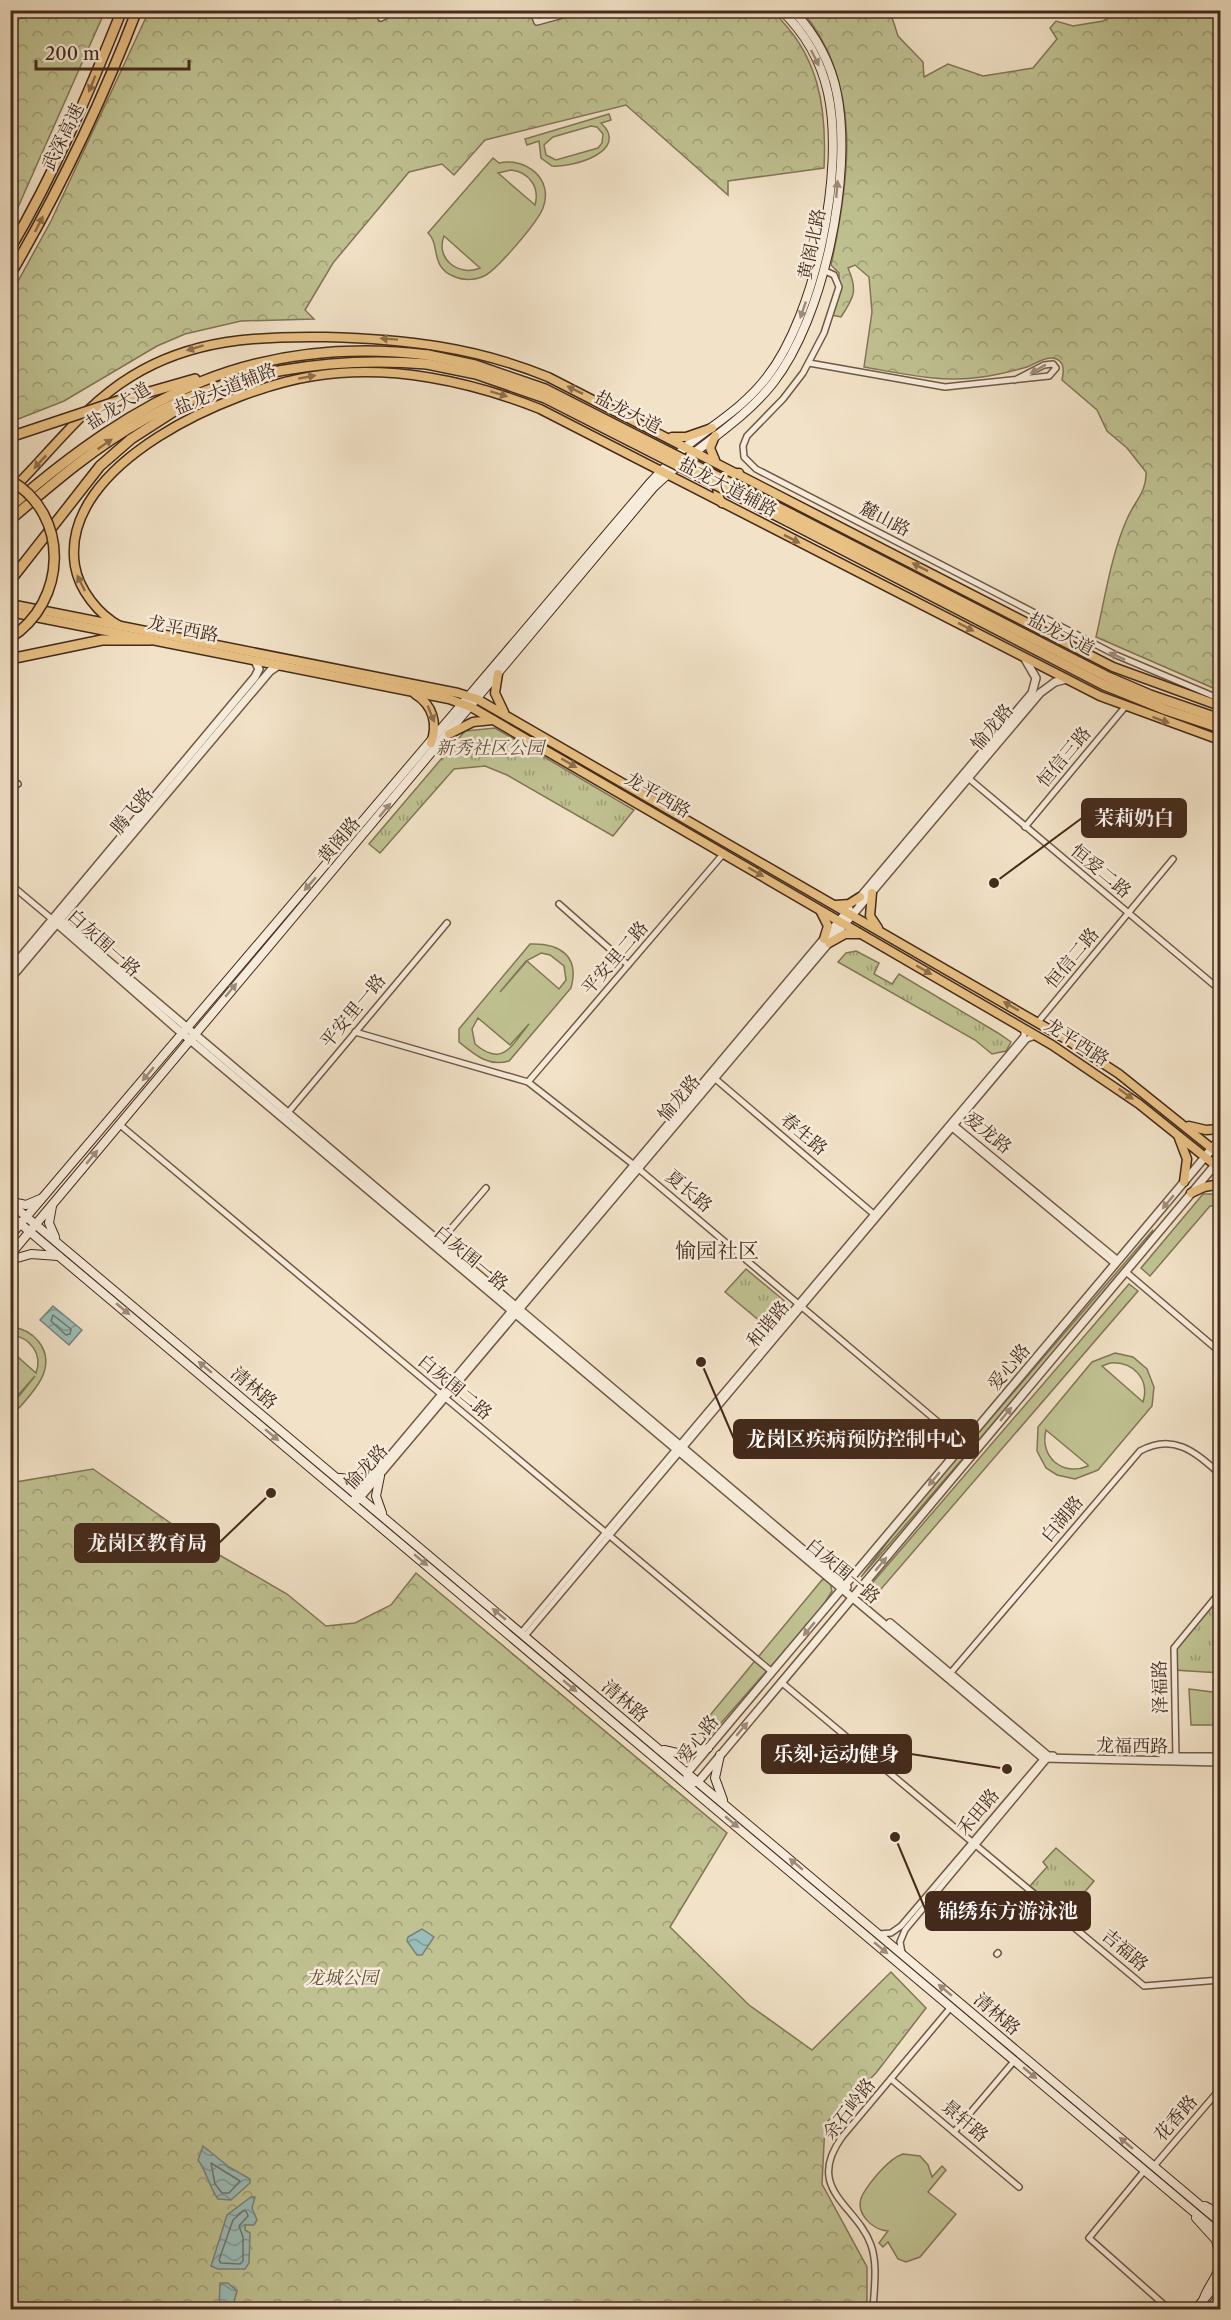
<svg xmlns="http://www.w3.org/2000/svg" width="1231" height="2320" font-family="'Libre Caslon Text','Noto Serif SC',serif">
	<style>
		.grass { fill: url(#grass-tufts); stroke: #827656; stroke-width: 1.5 }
		.forest { fill: url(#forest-crowns); stroke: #827656; stroke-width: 1.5 }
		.garden { fill: #c0c292; stroke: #827656; stroke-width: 1.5; fill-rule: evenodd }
		.water { fill: url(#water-waves); stroke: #78827a; stroke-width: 1.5 }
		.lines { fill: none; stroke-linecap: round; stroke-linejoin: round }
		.shore { stroke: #70746a; stroke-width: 1.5 }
		.minor-casing { stroke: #705846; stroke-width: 8 }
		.tertiary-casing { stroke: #705846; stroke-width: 10 }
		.secondary-casing { stroke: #442a1b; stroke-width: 10 }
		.primary-casing { stroke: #442a1b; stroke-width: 11 }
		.trunk-casing { stroke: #442a1b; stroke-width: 12 }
		.motorway-casing { stroke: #442a1b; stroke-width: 12 }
		.minor { stroke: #f7ecdb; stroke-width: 5 }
		.tertiary { stroke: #f7ecdb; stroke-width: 7 }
		.secondary { stroke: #f7ecdb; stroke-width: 8 }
		.primary { stroke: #e9c184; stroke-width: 8 }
		.trunk { stroke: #e9c184; stroke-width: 9 }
		.motorway { stroke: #e9c184; stroke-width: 9 }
		.trunk-bridge-casing { stroke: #442a1b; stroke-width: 12; stroke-linecap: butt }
		.trunk-bridge { stroke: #e9c184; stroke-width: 9 }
		.oneway { fill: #9e8b7b }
		.oneway2 { fill: #8e6e4a }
		.labels { text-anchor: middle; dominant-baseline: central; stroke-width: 5; stroke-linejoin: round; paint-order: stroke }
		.street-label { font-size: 18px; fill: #442a1b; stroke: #f7ecdb }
		.park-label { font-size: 18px; font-style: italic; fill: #635039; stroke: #f7ecdb }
		.quarter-label { font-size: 21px; fill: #442a1b; stroke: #f7ecdb }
		.leader { fill: none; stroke: #442a1b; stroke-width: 2 }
		.callout-dot { fill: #442a1b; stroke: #f7ecdb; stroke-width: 2 }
		.callout { fill: #442a1b; stroke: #442a1b; stroke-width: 2 }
		.callout-label { font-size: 20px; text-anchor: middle; font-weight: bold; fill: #fff }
	</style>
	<defs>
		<pattern id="grass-tufts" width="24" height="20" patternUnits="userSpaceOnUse" patternTransform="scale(1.5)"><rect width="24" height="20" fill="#c0c292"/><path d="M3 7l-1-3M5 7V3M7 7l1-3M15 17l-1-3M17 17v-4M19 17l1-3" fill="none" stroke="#9e9e76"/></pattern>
		<pattern id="forest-crowns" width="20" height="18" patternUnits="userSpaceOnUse" patternTransform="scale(1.5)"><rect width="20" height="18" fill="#c0c292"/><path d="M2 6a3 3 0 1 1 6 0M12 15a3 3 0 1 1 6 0" fill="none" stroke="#9e9e76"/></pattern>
		<pattern id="water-waves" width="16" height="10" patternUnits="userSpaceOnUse" patternTransform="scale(1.5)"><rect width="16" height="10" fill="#9bbdb9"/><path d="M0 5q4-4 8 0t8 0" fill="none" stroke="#809a96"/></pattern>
	</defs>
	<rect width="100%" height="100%" fill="#f2e2c7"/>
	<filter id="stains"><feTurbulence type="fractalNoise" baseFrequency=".00333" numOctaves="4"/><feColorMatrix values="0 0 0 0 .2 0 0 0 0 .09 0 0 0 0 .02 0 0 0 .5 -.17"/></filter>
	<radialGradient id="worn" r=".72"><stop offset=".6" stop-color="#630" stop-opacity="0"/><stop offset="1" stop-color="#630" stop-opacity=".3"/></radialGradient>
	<g class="grass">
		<path d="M495,728L634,810L613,836L507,775L485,766L454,769L380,853L369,844L465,731Z"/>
		<path d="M856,951L879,963L874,974L892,984L899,974L998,1033L1011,1042L1006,1051L992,1054L975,1040L838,962L846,953Z"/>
		<path d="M746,1269L787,1303L767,1327L725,1292Z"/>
		<path d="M1220,1598V1673L1174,1670V1648Z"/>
		<path d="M1056,1848L1094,1881L1065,1915L1030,1886L1047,1867L1043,1862Z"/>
	</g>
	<g class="forest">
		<path d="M11,10L105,11L11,223L10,11Z"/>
		<path d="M330,10C351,26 361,17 384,10L772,11C819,54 827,107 824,168L728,181V195L626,105L485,140L454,175L442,164L409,172L333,263L305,310L314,319L241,321L185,334L157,346L64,401L11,422V294L51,221L149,11Z"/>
		<path d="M802,11H890L898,36L923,62L924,77L948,64L983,76L1033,68L1057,39L1050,28L1056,21L1073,26L1103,21L1122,11H1220V691L1096,637C1105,598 1111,555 1127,519C1134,502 1147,492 1146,472L1127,448L1107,431L1097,410L1062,380C1064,371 1065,360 1053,358C1043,357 1036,364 1027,367C1013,371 997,375 982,377C942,383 904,374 864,367L872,312L869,277L855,265L848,268C858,291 854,297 841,317L831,315L839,292V273L831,265C850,179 863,83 802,11Z"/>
		<path d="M93,1469L202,1545L287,1594L326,1626L355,1623L391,1605L416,1573L727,1833L670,1927L749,2005L812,2050L891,1972L926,2008L876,2073L825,2124L822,2184L867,2267V2309H11L10,1483Z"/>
	</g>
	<g class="garden">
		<path d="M609,114L611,120L601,123C631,151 572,168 552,166L541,158L539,141L527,145L525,139ZM591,126L597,127L603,134L602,143L598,148L556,160L546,155L544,145L553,137Z"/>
		<path d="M493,158L499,163C526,157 554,179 543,208C537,223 499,267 486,275C477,280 465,281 455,277C429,267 441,245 428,233ZM511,170C529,172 540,187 535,205L498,173ZM444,236L480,268C459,277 435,259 444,236Z"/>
		<path d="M530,944C560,943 580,956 571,988L509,1061C488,1067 475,1055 459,1042V1029ZM541,953L550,955L564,966L566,980L559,989L527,961L500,992L526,961ZM478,1018L510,1045L529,1024C512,1045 503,1068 475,1044L472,1029Z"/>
		<path d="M1203,1194H1220V1206H1210L1150,1276L1141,1268Z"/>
		<path d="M1153,1230L1135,1258L861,1577L907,1516Z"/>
		<path d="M1129,1284L1138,1291L875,1596L867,1589Z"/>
		<path d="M11,1327C22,1328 32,1333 39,1342C60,1370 28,1397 11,1417V1406L35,1376L11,1403V1351L36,1373C43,1354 30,1337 11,1335Z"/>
		<path d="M1115,1353L1133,1357L1147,1369L1154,1387L1152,1406L1098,1470L1075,1479L1057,1475L1046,1468L1037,1451L1038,1427L1092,1362ZM1110,1363C1133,1361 1150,1379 1143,1402L1102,1366ZM1046,1430L1088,1465V1466C1063,1477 1039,1457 1046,1430Z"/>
		<path d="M829,1578L832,1591L821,1609L707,1739L701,1726L822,1580Z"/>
		<path d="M1189,1689L1220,1693V1725H1191Z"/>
		<path d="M903,2154L920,2156L928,2165L932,2177L942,2166L946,2170L928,2192L956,2214L920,2257L906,2262L898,2259L888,2242L883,2247L879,2243L888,2231C872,2230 853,2212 863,2194C870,2182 889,2158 903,2154Z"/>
	</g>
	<g class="water">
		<path d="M53,1306L82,1330L69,1345L40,1320Z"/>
		<path d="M422,1929L434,1937L422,1955H417L407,1941L408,1937Z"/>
		<path d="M203,2146L229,2167L250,2179V2183L231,2200L218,2199C209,2187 207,2172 198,2160Z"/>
		<path d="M251,2197H255L252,2208L257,2220L254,2225H245V2230L250,2233L249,2263L245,2269H218L211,2266L227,2215Z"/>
		<path d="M220,2283H228L237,2291L234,2302L237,2309H219Z"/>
	</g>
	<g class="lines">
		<g class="shore">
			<path d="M53,1315L71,1329L70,1334L66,1335L51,1321Z"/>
			<path d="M211,2163L240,2181L229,2193H222L215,2184Z"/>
			<path d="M243,2211H246L248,2216L239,2226L243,2237V2261L240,2264L221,2263L219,2260L233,2220Z"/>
		</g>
		<g class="minor-casing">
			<g id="minor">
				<path d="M532,10L537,22L581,10"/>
				<path d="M381,18L396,10"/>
				<path d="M823,270L834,275L839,287L824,333L803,373L783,399L747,436L743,446L744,457L756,469L1116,655L1220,699"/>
				<path d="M809,363L945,387L1049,376L1056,368L1053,364L1044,365L1015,380"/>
				<path d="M967,777L1220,990"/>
				<path d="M10,787L18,784"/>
				<path d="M1025,827L1125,707"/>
				<path d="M10,884L53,920"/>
				<path d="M559,904L628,965"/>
				<path d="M1038,1022L1173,859"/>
				<path d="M355,1032L528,1082L634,1165L964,1444"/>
				<path d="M712,1076L876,1216"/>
				<path d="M528,1082L724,853"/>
				<path d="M286,1115L447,923"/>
				<path d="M119,1124L772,1672"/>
				<path d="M953,1124L1118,1260"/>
				<path d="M951,1127L1115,1264"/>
				<path d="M438,1244L486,1188"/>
				<path d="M1126,1272L1220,1352"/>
				<path d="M521,1633L1024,1036V1029"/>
				<path d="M525,1636L1027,1039L1036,1036"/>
				<path d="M948,1676L1140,1451C1174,1432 1196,1453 1220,1474"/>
				<path d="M781,1682L1144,1986L1220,1980"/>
				<path d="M1176,1760L1174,1648L1220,1592"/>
				<path d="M879,1934L891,1933L901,1926L1044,1758"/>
				<path d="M902,1953L900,1942L905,1930L1048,1758"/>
				<path d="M997,1954L998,1953"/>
				<path d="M891,2079L1019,2187"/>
				<path d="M954,2132L1015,2060"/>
				<path d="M1154,2166L1220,2089"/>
				<path d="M1145,2170L1089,2238L1170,2310"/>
				<path d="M873,2310C874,2289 878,2265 871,2245C857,2205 804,2190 842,2137L951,2007"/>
			</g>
		</g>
		<g class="tertiary-casing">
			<g id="tertiary">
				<path d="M857,901L1032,693L1036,678L1025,659"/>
				<path d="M53,920L176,1028L1043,1758L1220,1762"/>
				<path d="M53,920H60L847,1587"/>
				<path d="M10,970L255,677L259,669L255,661"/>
				<path d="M10,979L270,671L279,665"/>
				<path d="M1205,1157L687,1773V1784L698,1782L1215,1165"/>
				<path d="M355,1498L849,909"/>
				<path d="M358,1500L1040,693L1055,682L1067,679"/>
				<path d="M890,1623L1048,1756H1053"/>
				<path d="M1163,1757H1220"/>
			</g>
		</g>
		<g class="secondary-casing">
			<g id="secondary">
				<path d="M1205,1157L1220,1139"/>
				<path d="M12,1202L26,1205L40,1199"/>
				<path d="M10,1203L1220,2222"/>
				<path d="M52,1206L49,1223L55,1237"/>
				<path d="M10,1215L1220,2234"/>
				<path d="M10,1236L649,484C661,471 674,457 688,445C716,423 745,406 767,377C816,314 845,170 828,93C821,61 805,33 781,10"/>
				<path d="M10,1255L653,488C691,450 740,425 773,383C824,318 853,175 837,94C831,63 815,34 793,10"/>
				<path d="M10,1260L31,1254L58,1256"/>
				<path d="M380,1476L376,1496L382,1513"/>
				<path d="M340,1478L358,1480L375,1473"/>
				<path d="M664,1750L686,1755L708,1748"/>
				<path d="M720,1755L715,1778L723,1800"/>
				<path d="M1205,2206L1220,2214"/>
				<path d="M1196,2218L1216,2240L1220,2258"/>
				<path d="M1203,2301C1207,2286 1219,2277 1220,2262"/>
				<path d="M1195,2310L1220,2280"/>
				<path d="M1209,2310L1220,2296"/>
			</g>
		</g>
		<g class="primary-casing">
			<g id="primary">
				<path d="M715,436L710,448L715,460"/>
				<path d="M672,437H686L712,428"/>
				<path d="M10,492C50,453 84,405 132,376C192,339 257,336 326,337C404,339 475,347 548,377L1113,667L1220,706"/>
				<path d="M722,503C715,493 716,483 725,476L739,473"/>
				<path d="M10,604L458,693L477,699L1064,1038L1119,1074L1220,1155"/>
				<path d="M10,612L449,699L471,707L1052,1045L1139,1104L1220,1169"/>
				<path d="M120,626C99,615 79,590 75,566C58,463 234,388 314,376C390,364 470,381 540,409L1100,696L1220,740"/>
				<path d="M498,674L495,693L504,712"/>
				<path d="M415,694C433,705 438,724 431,743"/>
				<path d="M449,734L473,722L493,720"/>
				<path d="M872,893L870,916L878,928"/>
				<path d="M836,905L849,904L860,897"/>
				<path d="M821,912L828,926L824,939"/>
				<path d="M829,943L845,934H859"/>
				<path d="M1189,1126L1206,1130L1220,1129"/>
				<path d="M1179,1138L1187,1159L1184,1182"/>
				<path d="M1191,1193L1204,1187L1220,1184"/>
			</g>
		</g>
		<g class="trunk-casing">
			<g id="trunk">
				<path d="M118,401L195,379"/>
				<path d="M10,507C138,396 254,334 428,355"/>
				<path d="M791,514L1108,677L1150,695L1220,719"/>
				<path d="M10,520C53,483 96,446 145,419C229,371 331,356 427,364"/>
				<path d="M787,521L1104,685L1166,710L1220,728"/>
				<path d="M10,581L100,466L131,439L190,401"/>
				<path d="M10,659L102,640H150"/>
			</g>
		</g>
		<g class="motorway-casing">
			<g id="motorway">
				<path d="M10,249C55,173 89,92 122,10"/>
				<path d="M10,275C59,191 102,101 137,10"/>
			</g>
		</g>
		<use href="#minor" class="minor"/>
		<use href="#tertiary" class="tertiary"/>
		<use href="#secondary" class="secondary"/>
		<use href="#primary" class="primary"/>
		<use href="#trunk" class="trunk"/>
		<use href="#motorway" class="motorway"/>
		<g class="trunk-bridge-casing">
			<g id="trunk-bridge">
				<path d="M428,355L475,365L545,389L791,514"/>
				<path d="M427,364L476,374L545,398L787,521"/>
				<path d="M10,437L118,401"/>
				<path d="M10,480C71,515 67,602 10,638"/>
			</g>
		</g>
		<use href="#trunk-bridge" class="trunk-bridge"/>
	</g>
	<defs><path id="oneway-solid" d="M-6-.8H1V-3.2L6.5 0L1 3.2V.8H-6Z" transform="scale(1.5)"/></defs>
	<g class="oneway">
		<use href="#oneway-solid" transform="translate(815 58) rotate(64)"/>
		<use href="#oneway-solid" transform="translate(837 189) rotate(-85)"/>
		<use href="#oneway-solid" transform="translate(803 310) rotate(109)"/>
		<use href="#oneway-solid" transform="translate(1038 369) rotate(151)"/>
		<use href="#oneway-solid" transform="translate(1117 656) rotate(-155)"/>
		<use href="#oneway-solid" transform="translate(385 810) rotate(-50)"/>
		<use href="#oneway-solid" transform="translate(310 884) rotate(131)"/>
		<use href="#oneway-solid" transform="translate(231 990) rotate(-50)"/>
		<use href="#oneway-solid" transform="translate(148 1074) rotate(130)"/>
		<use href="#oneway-solid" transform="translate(92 1157) rotate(-50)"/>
		<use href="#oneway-solid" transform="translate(1168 1202) rotate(130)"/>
		<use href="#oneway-solid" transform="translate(123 1309) rotate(40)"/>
		<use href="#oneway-solid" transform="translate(205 1367) rotate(-140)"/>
		<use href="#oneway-solid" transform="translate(1006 1414) rotate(-50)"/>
		<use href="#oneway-solid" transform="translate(272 1435) rotate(40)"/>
		<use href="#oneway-solid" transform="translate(934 1479) rotate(130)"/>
		<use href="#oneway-solid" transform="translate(421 1560) rotate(40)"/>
		<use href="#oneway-solid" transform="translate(881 1564) rotate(-50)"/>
		<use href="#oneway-solid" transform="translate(499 1614) rotate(-140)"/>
		<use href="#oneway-solid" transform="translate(809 1629) rotate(130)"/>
		<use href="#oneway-solid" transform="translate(570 1686) rotate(40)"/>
		<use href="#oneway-solid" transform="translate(742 1729) rotate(-50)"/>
		<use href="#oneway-solid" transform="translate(732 1822) rotate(40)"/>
		<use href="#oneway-solid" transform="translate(796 1864) rotate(-140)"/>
		<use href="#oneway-solid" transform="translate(881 1948) rotate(40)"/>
		<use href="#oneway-solid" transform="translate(945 1990) rotate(-140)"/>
		<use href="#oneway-solid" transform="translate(1030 2073) rotate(40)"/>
		<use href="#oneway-solid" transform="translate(1126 2143) rotate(-140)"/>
	</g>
	<g class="oneway2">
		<use href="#oneway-solid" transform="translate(92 84) rotate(112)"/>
		<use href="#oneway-solid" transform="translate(39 224) rotate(-63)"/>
		<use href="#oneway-solid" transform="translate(389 339) rotate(-176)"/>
		<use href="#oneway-solid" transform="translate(195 348) rotate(163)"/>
		<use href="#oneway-solid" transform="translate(307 377) rotate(-10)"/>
		<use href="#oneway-solid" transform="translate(575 390) rotate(-154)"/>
		<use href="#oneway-solid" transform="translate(499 394) rotate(17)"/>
		<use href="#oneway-solid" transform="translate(105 444) rotate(-35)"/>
		<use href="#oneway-solid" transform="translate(40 462) rotate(133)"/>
		<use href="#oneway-solid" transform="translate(792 539) rotate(27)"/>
		<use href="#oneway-solid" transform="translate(920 567) rotate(-153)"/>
		<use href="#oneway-solid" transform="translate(81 583) rotate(-116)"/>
		<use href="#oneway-solid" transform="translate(966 627) rotate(27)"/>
		<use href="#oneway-solid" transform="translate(431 714) rotate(68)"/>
		<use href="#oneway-solid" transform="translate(1161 720) rotate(20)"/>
		<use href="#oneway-solid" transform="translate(569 763) rotate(30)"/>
		<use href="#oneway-solid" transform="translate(756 872) rotate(30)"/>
		<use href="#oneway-solid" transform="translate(924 970) rotate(30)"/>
		<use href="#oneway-solid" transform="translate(1011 1006) rotate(-150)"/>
		<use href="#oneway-solid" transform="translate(1126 1094) rotate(36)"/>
	</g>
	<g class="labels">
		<g class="street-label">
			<text transform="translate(63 137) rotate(-64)">武深高速</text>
			<text transform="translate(812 244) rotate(-78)">黄阁北路</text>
			<text transform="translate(225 389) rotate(-22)">盐龙大道辅路</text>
			<text transform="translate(118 406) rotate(-32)">盐龙大道</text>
			<text transform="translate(628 412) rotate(27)">盐龙大道</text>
			<text transform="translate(728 487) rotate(27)">盐龙大道辅路</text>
			<text transform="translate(885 519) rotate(27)">麓山路</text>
			<text transform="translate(183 629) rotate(11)">龙平西路</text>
			<text transform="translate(1061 634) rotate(27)">盐龙大道</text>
			<text transform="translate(992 727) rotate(-50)">愉龙路</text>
			<text transform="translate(1064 757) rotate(-50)">恒信三路</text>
			<text transform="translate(658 795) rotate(30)">龙平西路</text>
			<text transform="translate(132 811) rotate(-50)">腾飞路</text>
			<text transform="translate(339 840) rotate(-50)">黄阁路</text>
			<text transform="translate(1101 871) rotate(40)">恒爱二路</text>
			<text transform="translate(104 943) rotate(42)">白灰围一路</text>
			<text transform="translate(615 958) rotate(-49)">平安里二路</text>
			<text transform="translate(1072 958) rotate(-50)">恒信二路</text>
			<text transform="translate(353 1011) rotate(-50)">平安里一路</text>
			<text transform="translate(1077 1042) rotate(32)">龙平西路</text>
			<text transform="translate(679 1098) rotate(-50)">愉龙路</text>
			<text transform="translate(988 1133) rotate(39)">爱龙路</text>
			<text transform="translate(804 1134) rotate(40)">春生路</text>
			<text transform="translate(689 1191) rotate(40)">夏长路</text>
			<text transform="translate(471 1258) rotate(40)">白灰围一路</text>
			<text transform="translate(768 1324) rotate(-50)">和谐路</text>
			<text transform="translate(1009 1367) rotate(-50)">爱心路</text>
			<text transform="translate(455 1387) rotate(40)">白灰围二路</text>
			<text transform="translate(254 1388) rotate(40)">清林路</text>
			<text transform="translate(366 1467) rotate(-47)">愉龙路</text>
			<text transform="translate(1062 1519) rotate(-50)">白湖路</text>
			<text transform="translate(843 1571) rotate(40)">白灰围一路</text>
			<text transform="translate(1160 1687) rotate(-91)">泽福路</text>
			<text transform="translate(625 1701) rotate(40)">清林路</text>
			<text transform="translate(698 1739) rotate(-52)">爱心路</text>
			<text transform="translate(1132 1746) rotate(1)">龙福西路</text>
			<text transform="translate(978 1812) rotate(-50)">禾田路</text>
			<text transform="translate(1125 1950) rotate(40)">吉福路</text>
			<text transform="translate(997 2014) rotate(40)">清林路</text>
			<text transform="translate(849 2109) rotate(-52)">余石岭路</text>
			<text transform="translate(1176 2118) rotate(-49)">花香路</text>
			<text transform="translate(965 2121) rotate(40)">景轩路</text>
		</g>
		<g class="park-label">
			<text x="490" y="748">新秀社区公园</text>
			<text x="342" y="1978">龙城公园</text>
		</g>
		<g class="quarter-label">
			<text x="717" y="1250">愉园社区</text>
		</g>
	</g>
	<path class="leader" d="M994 883L1082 818M701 1362L734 1439M271 1493L219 1543M1007 1769L911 1754M895 1837L926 1911"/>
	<g class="callout-dot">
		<circle cx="994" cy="883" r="6"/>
		<circle cx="701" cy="1362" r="6"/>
		<circle cx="271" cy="1493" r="6"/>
		<circle cx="1007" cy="1769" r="6"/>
		<circle cx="895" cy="1837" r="6"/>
	</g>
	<g class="callout">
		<rect x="1082" y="799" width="104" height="38" rx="6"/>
		<rect x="734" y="1420" width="244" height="38" rx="6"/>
		<rect x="75" y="1524" width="144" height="38" rx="6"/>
		<rect x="762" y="1735" width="149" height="38" rx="6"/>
		<rect x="926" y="1892" width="164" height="38" rx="6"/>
	</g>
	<g class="callout-label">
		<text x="1134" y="825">茉莉奶白</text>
		<text x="856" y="1446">龙岗区疾病预防控制中心</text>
		<text x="147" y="1550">龙岗区教育局</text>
		<text x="836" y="1761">乐刻·运动健身</text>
		<text x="1008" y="1918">锦绣东方游泳池</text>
	</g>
	<rect width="1231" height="2320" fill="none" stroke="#f2e2c7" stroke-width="36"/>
	<rect x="12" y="12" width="1207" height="2296" fill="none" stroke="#442a1b" stroke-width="3"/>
	<rect x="18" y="18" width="1195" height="2284" fill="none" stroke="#442a1b" stroke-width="1.5"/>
	<path d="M36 60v9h153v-9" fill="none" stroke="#442a1b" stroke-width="3"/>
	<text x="45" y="60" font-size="18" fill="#442a1b" stroke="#f7ecdb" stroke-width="4.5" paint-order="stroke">200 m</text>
	<rect width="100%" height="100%" filter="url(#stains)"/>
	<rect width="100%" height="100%" fill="url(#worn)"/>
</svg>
